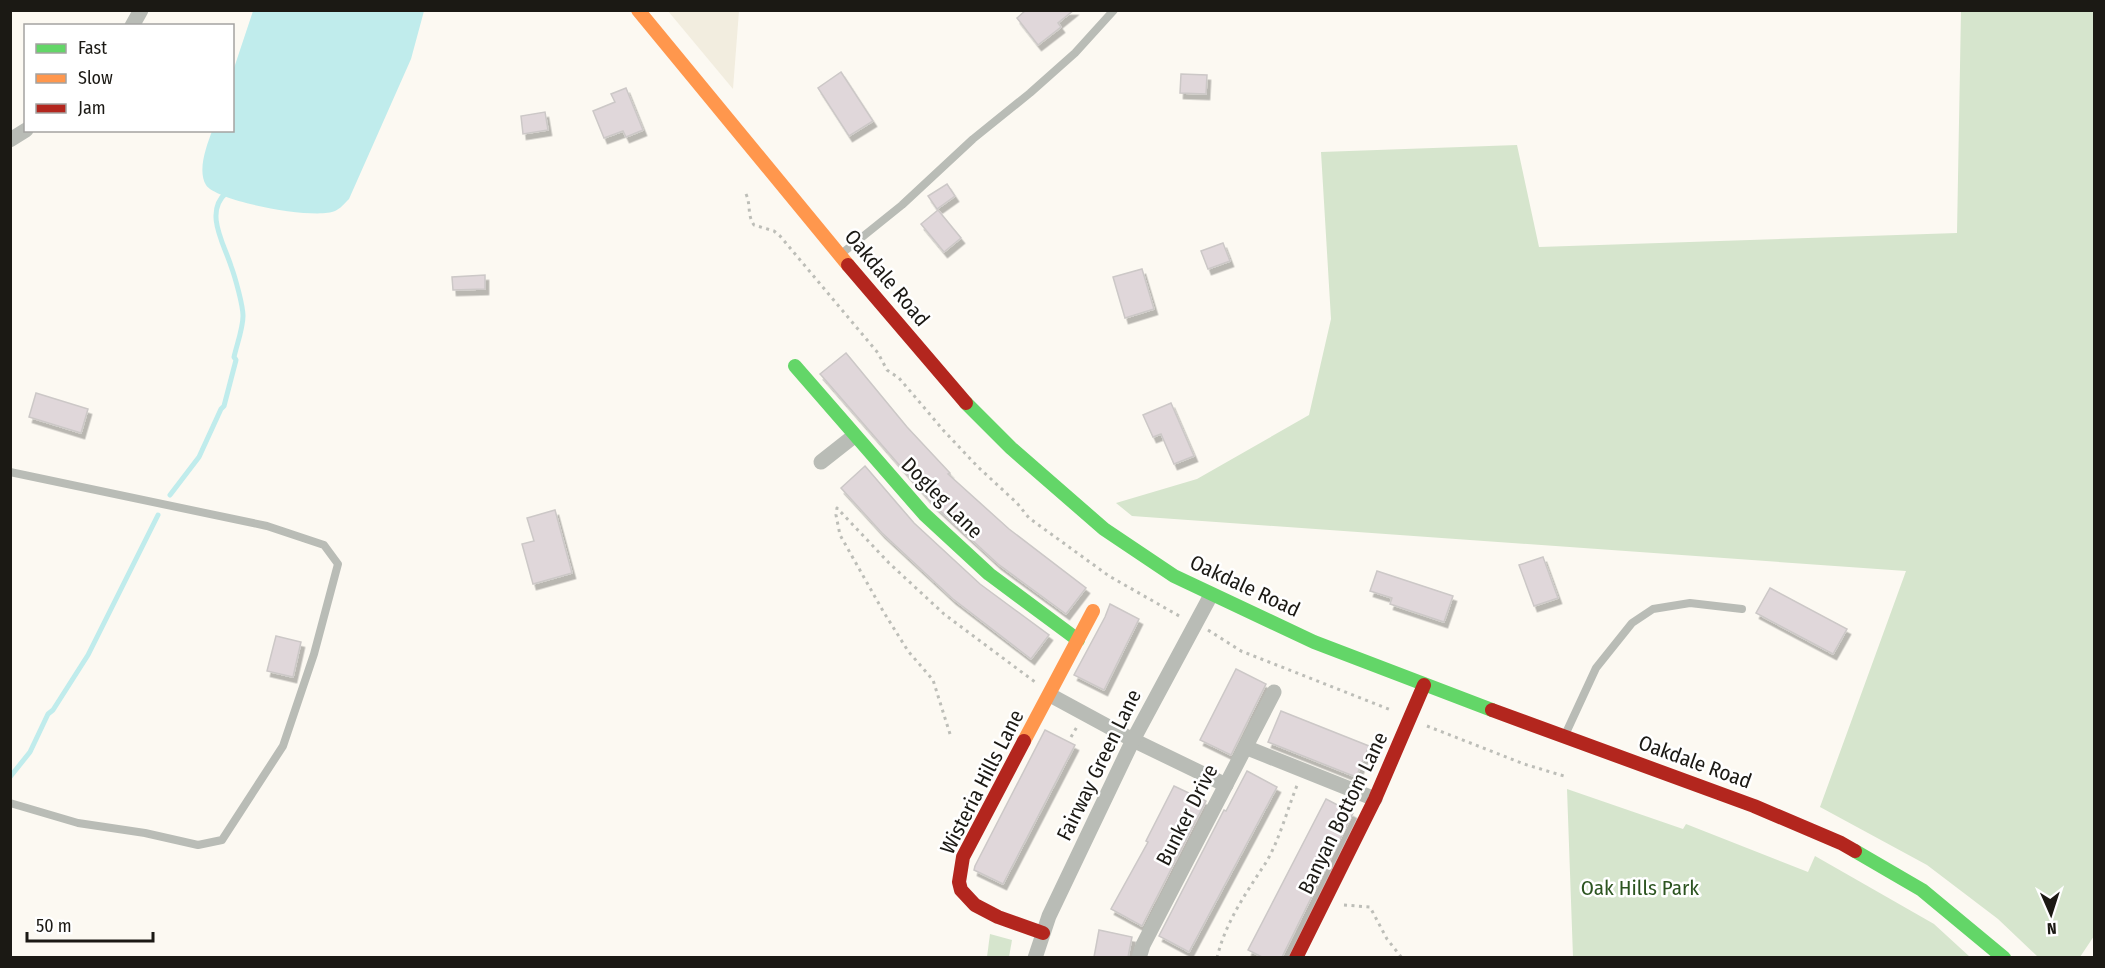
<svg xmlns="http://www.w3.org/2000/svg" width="2105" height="968" font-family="'Fira Sans Condensed',sans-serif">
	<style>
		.built { fill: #f2eddf }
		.green { fill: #d6e5cd }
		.water { fill: #c0ecec }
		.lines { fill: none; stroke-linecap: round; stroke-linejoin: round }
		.stream { stroke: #c0ecec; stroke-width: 5 }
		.building { fill: #e0d7da; stroke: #ccc8c7; stroke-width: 1.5; filter: url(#shadow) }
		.path { stroke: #bdbeb8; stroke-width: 3; stroke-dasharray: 3 4.5; stroke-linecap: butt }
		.lane { stroke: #b9bcb6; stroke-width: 8 }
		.street { stroke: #b9bcb6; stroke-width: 15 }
		.fast { stroke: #63d668; stroke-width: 14 }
		.slow { stroke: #ff974d; stroke-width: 14 }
		.jam { stroke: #b3261e; stroke-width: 14 }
		.labels { text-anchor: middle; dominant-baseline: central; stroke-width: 5; stroke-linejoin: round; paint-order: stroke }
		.street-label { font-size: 21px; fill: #1b1914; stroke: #fff }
		.park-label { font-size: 21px; fill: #2c5420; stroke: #fff }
	</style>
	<defs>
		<filter id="shadow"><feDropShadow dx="3.5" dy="5.5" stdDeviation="0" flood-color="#0004"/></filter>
	</defs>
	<rect width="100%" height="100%" fill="#fcf9f2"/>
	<path class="built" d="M668,11H739L733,89Z"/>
	<g class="green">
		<path d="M1961,11H2094V936L2080,957H2038L1998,919L1927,865L1820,807L1906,571L1132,516L1116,503L1197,479L1309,415L1331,319L1321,152L1517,145L1539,247L1957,233Z"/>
		<path d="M1567,789L1683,829L1686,824L1808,872L1815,856L1934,924L1970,957H1573Z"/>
		<path d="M990,934L1012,940L1009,957H987Z"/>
	</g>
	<path class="water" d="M253,11H424L411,59L349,199C345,203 340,209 335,211C316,220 217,202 206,185C197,170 207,145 212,131L232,130L233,71Z"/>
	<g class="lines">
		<g class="stream">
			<path d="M170,495L199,457L221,409L224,406L236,360L234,357C237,344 243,328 243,316C243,305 235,277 231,266C224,244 204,212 226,193"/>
			<path d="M10,777L30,752L48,714L53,710L88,655L158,515"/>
		</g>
	</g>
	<g class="building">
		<path d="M1026,10H1074L1058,23L1061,27L1038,45L1017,18Z"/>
		<path d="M841,72L873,121L849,136L818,88Z"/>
		<path d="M1181,74L1207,75L1206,94L1180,93Z"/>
		<path d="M626,88L643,130L626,137L623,131L604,138L593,111L615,102L611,94Z"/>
		<path d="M545,112L548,130L523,134L521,116Z"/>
		<path d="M947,184L955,196L937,209L928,196Z"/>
		<path d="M938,210L961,238L944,252L921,224Z"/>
		<path d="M1223,243L1230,261L1208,269L1201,251Z"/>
		<path d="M1142,269L1154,309L1125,318L1113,277Z"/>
		<path d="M485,275V289L453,290L452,277Z"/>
		<path d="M846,353L907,427L950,473L948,474L1009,529L1086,588L1066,614L998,564L934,505L821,375L820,374Z"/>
		<path d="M36,393L88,409L81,433L29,417Z"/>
		<path d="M1171,403L1194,456L1174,464L1161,434L1153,437L1143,415Z"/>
		<path d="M865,466L914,523L980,584L1049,635L1031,659L953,599L882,533L841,488Z"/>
		<path d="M555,510L572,573L533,584L522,544L534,541L527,518Z"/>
		<path d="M1543,557L1558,598L1534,606L1519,565Z"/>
		<path d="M1377,571L1453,596L1444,622L1390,604L1392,598L1370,591Z"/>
		<path d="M1770,588L1847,629L1833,654L1756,613Z"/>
		<path d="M1110,604L1139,619L1104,690L1074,675L1105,617Z"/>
		<path d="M276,636L301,642L293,677L267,671Z"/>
		<path d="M1236,669L1266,684L1231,755L1200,740Z"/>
		<path d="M1281,711L1369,746L1356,777L1268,742Z"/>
		<path d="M1045,730L1075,745L1003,884L974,870L975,866Z"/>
		<path d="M1247,771L1277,787L1189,952L1159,936L1224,810L1226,811Z"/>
		<path d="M1174,786L1206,801L1142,926L1111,909L1148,842L1146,841Z"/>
		<path d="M1326,799L1353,813L1282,957H1262L1248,950Z"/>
		<path d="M1099,930L1132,937L1128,957H1094Z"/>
	</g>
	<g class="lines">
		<g class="path">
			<path d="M746,194C751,205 747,215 754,225L774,231L780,236L878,353L887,370L899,378L944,431L978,467L1017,503L1029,518L1109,576L1181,617"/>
			<path d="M1208,630L1241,651L1391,710"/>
			<path d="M1427,726L1524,764L1564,776"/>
			<path d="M950,734L933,680L908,651L883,611L840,535L836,515L837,508L889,563L944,614L1035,682"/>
			<path d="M1071,737L1078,725"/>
			<path d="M1344,905L1370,907L1387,939L1402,958"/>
			<path d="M1217,958C1225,923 1246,893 1265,864C1279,842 1288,807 1298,783"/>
		</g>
		<g class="lane">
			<path d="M841,254L902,205L973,139L1030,93L1075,53L1114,10"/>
			<path d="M10,472L267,526L324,545L338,564L314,654L283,746L222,840L198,845L145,833L78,823L10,803"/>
			<path d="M1565,735L1596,668L1632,623L1653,609L1690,603L1742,609"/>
		</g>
		<g class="street">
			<path d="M132,26L141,10"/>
			<path d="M10,140L26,130"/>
			<path d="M821,462L854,436"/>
			<path d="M1050,695L1133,740L1226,785"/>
			<path d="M1245,747L1375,799"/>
			<path d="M1035,958L1049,916L1133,740L1211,595"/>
			<path d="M1139,958L1143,945L1274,692"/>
		</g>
		<g class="fast">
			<path d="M795,366L924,514L989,574L1078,640"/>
			<path d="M966,403L1011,448L1104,529L1174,576L1314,642L1492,710"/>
			<path d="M1855,851L1922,890L2004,958"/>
		</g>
		<g class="slow">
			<path d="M638,10L848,265"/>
			<path d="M1024,741L1093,611"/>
		</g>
		<g class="jam">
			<path d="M848,265L966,403"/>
			<path d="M1492,710L1754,806L1841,843L1855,851"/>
			<path d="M1024,741L963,857L959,882L961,890L975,905L998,917L1043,933"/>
			<path d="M1296,958L1375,799L1424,685"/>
		</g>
	</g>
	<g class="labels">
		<g class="street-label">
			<text transform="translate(887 278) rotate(50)">Oakdale Road</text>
			<text transform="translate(942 498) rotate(45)">Dogleg Lane</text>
			<text transform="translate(1245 586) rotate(25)">Oakdale Road</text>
			<text transform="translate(1695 762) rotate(20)">Oakdale Road</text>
			<text transform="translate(1099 765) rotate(-64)">Fairway Green Lane</text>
			<text transform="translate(982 782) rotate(-63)">Wisteria Hills Lane</text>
			<text transform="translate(1343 813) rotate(-64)">Banyan Bottom Lane</text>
			<text transform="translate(1187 815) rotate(-63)">Bunker Drive</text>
		</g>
		<g class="park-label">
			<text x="1640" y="888">Oak Hills Park</text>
		</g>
	</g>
	<rect width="2105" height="968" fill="none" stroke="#1b1914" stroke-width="24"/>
	<rect x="24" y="24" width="210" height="108" fill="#ffffff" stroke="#a4a3a1" stroke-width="1.5"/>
	<rect x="36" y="44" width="30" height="9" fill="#63d668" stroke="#a4a3a1" stroke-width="1.5"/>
	<text x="78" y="54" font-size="18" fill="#1b1914">Fast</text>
	<rect x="36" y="74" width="30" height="9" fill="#ff974d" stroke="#a4a3a1" stroke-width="1.5"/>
	<text x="78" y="84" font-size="18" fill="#1b1914">Slow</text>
	<rect x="36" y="104" width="30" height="9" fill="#b3261e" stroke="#a4a3a1" stroke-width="1.5"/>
	<text x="78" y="114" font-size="18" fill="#1b1914">Jam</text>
	<g transform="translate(2051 914) rotate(177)" stroke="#ffffff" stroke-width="4.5" paint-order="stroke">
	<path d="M0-4.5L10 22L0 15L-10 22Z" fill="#1b1914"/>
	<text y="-9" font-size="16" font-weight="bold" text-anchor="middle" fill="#1b1914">N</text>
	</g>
	<path d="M27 932v9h126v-9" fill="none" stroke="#1b1914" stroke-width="3"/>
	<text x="36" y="932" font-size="18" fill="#1b1914" stroke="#ffffff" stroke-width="4.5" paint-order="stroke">50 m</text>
</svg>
